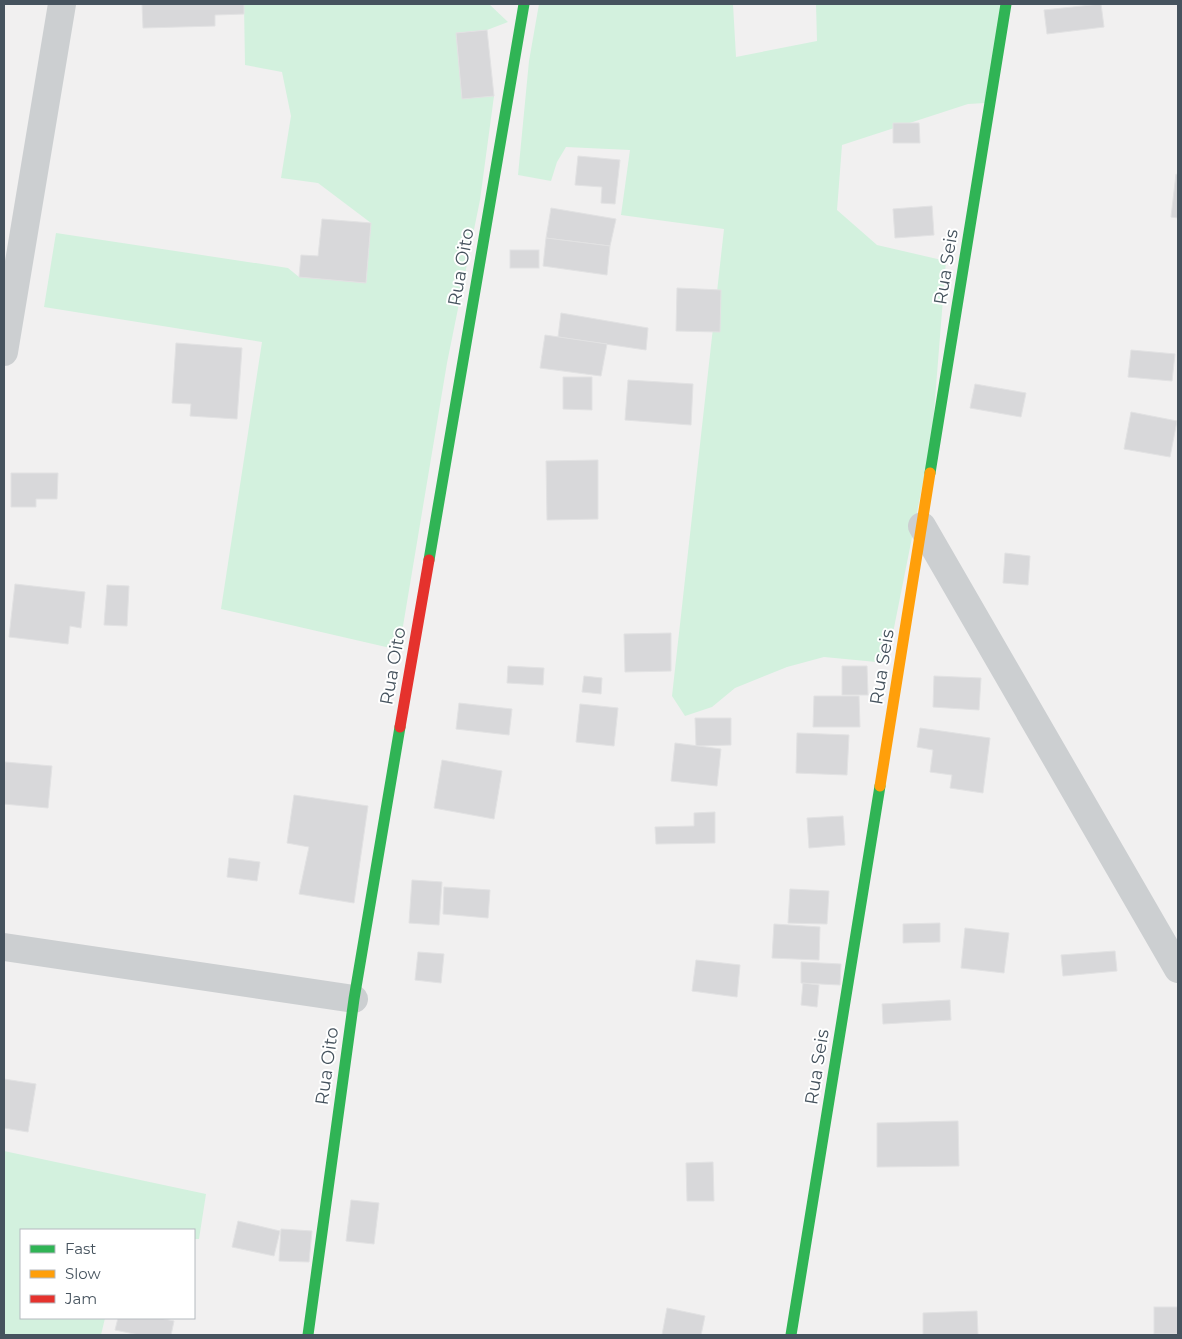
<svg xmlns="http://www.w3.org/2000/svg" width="1182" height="1339" font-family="Montserrat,sans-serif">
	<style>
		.green { fill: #d3f1de }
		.building { fill: #d8d8da; stroke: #e2e2e3 }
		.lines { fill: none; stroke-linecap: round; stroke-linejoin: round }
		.street { stroke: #cccfd1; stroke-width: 28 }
		.fast { stroke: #30b455; stroke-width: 11 }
		.slow { stroke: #ff9f0a; stroke-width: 11 }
		.jam { stroke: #e5322d; stroke-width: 11 }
		.labels { text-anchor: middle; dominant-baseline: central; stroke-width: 4; stroke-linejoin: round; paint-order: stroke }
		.street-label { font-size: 18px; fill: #46535e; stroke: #fff }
	</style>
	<rect width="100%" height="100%" fill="#f1f0f0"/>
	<g class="green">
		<path d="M244,4H489L508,22L487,30L456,33L462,98L494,96L480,200L447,363L399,650L221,609L262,342L44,307L56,233L288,268L299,277L366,283L371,223L318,183L281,178L291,116L282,72L245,65Z"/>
		<path d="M539,4H733L736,57L817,41L816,4H1002L985,103L968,104L842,145L837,210L877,245L946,261L932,437L887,663L824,657L787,667L735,688L712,707L685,716L672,696L724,229L621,215L630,150L566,147L557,162L551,181L518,175L529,61Z"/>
		<path d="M4,1151L206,1194L199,1239H194V1230H21V1318H105L101,1335H4Z"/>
	</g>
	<g class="building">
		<path d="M142,4H244V14L215,15V26L143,28Z"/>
		<path d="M1101,4L1104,27L1047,34L1044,10Z"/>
		<path d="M487,30L494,96L462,99L456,33Z"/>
		<path d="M893,123H919L920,143H893Z"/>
		<path d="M578,156L620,160L615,204L601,203L602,187L575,185Z"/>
		<path d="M1176,174L1178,175V218L1171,217Z"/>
		<path d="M932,206L934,235L895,238L893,209Z"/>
		<path d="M551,208L616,219L610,246L546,238Z"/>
		<path d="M322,219L371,223L366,283L299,277L301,255L318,256Z"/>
		<path d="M546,238L610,246L607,275L543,266Z"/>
		<rect x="510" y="250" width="29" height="18"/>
		<path d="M677,288L721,290L720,332L676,331Z"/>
		<path d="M561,313L648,328L646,350L558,337Z"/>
		<path d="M545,335L607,344L601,376L540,368Z"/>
		<path d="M176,343L242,348L237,419L190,416L191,404L172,403Z"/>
		<path d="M1131,350L1175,354L1172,381L1128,377Z"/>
		<path d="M563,377H592V410L563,409Z"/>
		<path d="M628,380L693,384L691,425L625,420Z"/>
		<path d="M975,384L1026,393L1021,417L970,408Z"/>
		<path d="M1131,412L1177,421L1170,457L1124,449Z"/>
		<path d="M598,460V519L547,520L546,461Z"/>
		<path d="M11,473H58L57,499H36V507H11Z"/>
		<path d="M1005,553L1030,556L1028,585L1003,583Z"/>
		<path d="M15,584L85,592L81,628L70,626L68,644L9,637Z"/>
		<path d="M107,585L129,586L127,626L104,625Z"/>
		<path d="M671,633V671L625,672L624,634Z"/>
		<path d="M508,666L544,668L543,685L507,683Z"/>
		<path d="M842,666H867L868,695H842Z"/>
		<path d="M584,676L602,678L601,694L582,692Z"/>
		<path d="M934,676L981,678L979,710L933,707Z"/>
		<path d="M814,696H859L860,727H813Z"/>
		<path d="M459,703L512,709L509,735L456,729Z"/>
		<path d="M580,704L618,708L614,746L576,742Z"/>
		<path d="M695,718H731V745L696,746Z"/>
		<path d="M920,728L990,738L983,793L950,788L952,775L930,772L933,750L917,747Z"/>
		<path d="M797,733L849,735L847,775L796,773Z"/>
		<path d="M675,743L721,749L717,786L671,781Z"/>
		<path d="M442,760L502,771L494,819L434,808Z"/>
		<path d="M5,762L52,766L48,808L4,804Z"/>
		<path d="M294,795L368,806L354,903L299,894L309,847L287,843Z"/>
		<path d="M715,812V843L656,844L655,827L694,826V813Z"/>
		<path d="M843,816L845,845L809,848L807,818Z"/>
		<path d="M229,858L260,862L257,881L227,877Z"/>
		<path d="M412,880L442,882L439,925L409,923Z"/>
		<path d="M444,887L490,890L488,918L443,914Z"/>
		<path d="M790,889L829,891L827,924L788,923Z"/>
		<path d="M940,923V942L903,943V924Z"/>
		<path d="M774,924L820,927L819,960L772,958Z"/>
		<path d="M965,928L1009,933L1004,973L961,968Z"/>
		<path d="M1115,951L1117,971L1063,976L1061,955Z"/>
		<path d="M418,952L444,954L441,983L415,980Z"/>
		<path d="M696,960L740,965L737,997L692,991Z"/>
		<path d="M801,962L841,964L840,985L801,983Z"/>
		<path d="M803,983L819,985L817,1007L801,1005Z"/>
		<path d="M950,1000L951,1020L883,1024L882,1004Z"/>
		<path d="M4,1079L36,1084L28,1132L4,1128Z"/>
		<path d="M958,1121L959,1166L877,1167V1123Z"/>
		<path d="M713,1162L714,1201H687L686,1163Z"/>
		<path d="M351,1200L379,1203L374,1244L346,1241Z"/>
		<path d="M238,1221L280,1231L274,1256L232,1247Z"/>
		<path d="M281,1229L312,1231L309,1262L279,1261Z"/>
		<rect x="1154" y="1307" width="24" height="27"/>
		<path d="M667,1308L705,1316L701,1335H662Z"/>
		<path d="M977,1311L978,1335H923V1313Z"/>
		<path d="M118,1318H159L174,1321L171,1335H139L115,1330Z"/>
	</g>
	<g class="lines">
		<g class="street">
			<path d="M4,352L62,4"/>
			<path d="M922,526L1178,969"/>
			<path d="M4,947L354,999"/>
		</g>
		<g class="fast">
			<path d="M930,473L1006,4"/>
			<path d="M429,560L524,4"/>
			<path d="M308,1335L354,999L400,727"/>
			<path d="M791,1335L880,786"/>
		</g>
		<path class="slow" d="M880,786L930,473"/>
		<path class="jam" d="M400,727L429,560"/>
	</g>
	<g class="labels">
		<g class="street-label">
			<text transform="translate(461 267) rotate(-80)">Rua Oito</text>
			<text transform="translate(946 267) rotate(-81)">Rua Seis</text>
			<text transform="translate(393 666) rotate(-80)">Rua Oito</text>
			<text transform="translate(882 667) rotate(-81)">Rua Seis</text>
			<text transform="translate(327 1066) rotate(-82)">Rua Oito</text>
			<text transform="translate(817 1067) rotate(-81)">Rua Seis</text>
		</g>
	</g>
	<rect width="1182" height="1339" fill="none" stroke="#46535e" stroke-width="10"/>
	<rect x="20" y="1229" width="175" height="90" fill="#ffffff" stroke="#b5babf"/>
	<rect x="30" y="1245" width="25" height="8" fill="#30b455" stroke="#b5babf"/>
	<text x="65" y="1254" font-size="15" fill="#46535e">Fast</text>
	<rect x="30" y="1270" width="25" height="8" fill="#ff9f0a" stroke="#b5babf"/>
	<text x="65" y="1279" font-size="15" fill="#46535e">Slow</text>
	<rect x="30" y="1295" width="25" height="8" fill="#e5322d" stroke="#b5babf"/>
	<text x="65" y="1304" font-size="15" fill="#46535e">Jam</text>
</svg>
